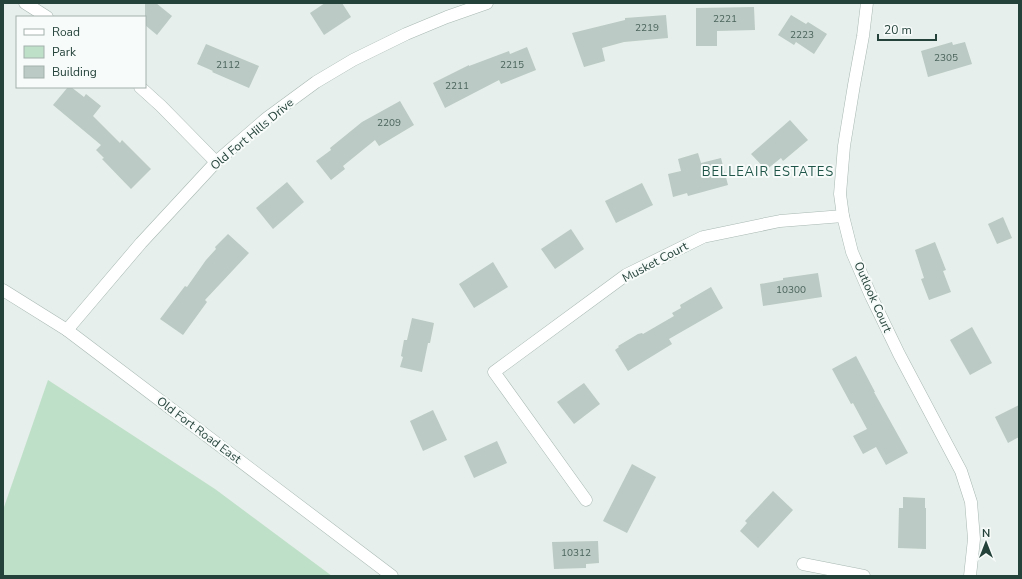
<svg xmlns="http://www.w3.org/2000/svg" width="1022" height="579" font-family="'Nunito Sans',sans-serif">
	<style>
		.green { fill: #bfe0c8 }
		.building { fill: #bbcac4 }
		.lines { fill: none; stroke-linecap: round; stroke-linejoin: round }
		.minor-casing { stroke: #a8b8b2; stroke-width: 13 }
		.minor { stroke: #fff; stroke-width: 12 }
		.labels { text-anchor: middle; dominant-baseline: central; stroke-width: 4; stroke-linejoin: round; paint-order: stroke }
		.number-label { font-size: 10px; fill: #4a645c }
		.street-label { font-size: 12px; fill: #24423a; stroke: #f7fbf9 }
		.neighbourhood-label { font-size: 13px; letter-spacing: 1px; fill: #1f5548; stroke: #f7fbf9 }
	</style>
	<rect width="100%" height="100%" fill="#e6efeb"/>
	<path class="green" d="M48,380L215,489L332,576H3V510Z"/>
	<g class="building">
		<path d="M145,3H156L172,16L157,35L145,25Z"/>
		<path d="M325,3H342L351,17L324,35L310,13Z"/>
		<path d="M754,7L755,30L717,31V46H696V8Z"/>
		<path d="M666,15L668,38L624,42L602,48L605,61L584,67L572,33L625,20V18Z"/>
		<path d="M791,15L806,24L808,22L827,34L814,54L796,42L794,45L778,35Z"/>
		<path d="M952,42L953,45L965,42L972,64L928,77L921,51Z"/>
		<path d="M206,44L259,66L249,88L212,72L213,71L197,64Z"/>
		<path d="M527,47L536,70L501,84L499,80L445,108L433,83L469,65V66L509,51L510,54Z"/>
		<path d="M68,87H71L84,97L86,94L101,106L93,116L120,143L122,140L151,169L131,189L102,159L104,158L96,150L101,145L53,105Z"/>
		<path d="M400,101L414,125L379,146L375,140L343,166L345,169L331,180L316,161L331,150L330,148L362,122Z"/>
		<path d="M790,120L808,140L783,161L781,158L766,170L751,154Z"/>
		<path d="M698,153L701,163L721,158L728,185L688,196L687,193L673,197L668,174L681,171L678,159Z"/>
		<path d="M287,182L304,202L273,229L256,208Z"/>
		<path d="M642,183L653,205L616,223L605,201Z"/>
		<path d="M1003,217L1012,238L997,244L988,224Z"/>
		<path d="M571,229L584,249L555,269L541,249Z"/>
		<path d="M228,234L249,253L205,300L207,302L183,335L160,319L185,286L187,287L206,260L216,249L215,247Z"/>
		<path d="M935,242L946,270L943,271L951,292L929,300L921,279L924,278L915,250Z"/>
		<path d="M493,262L508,287L474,308L459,284Z"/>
		<path d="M818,273L822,297L763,306L760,284L783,280V278Z"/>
		<path d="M711,287L723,308L669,339L672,344L628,371L615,350L619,347L618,346L638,334L642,333L643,334L674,316L672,313L681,308L680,305Z"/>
		<path d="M412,318L434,323L430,343H428L422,372L400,367L403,357L401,356L404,340H407Z"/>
		<path d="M972,327L992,363L970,375L950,340Z"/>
		<path d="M856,356L875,392H874L908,453L886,465L876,447L863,454L853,436L867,429L853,403L851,404L832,369Z"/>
		<path d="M584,383L600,404L574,424L557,402Z"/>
		<path d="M1019,405V437L1008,443L995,417Z"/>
		<path d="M433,410L447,440L423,451L410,421Z"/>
		<path d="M497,441L507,463L474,478L464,456Z"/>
		<path d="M632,464L656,477L627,533L603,521Z"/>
		<path d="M773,491L793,510L758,548L740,531L747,523L745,521Z"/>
		<path d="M903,497L925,498V508H926V549L898,548L899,508H903Z"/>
		<path d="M598,541L599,563L586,564V568L554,569L552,542Z"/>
	</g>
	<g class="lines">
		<g class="minor-casing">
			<g id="minor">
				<path d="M25,3L47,17"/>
				<path d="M867,3L863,36L854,85L844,146L840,194L843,216L852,252L871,296L899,354L961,471L971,502L974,539L970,576"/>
				<path d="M140,87L161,106L216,162"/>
				<path d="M3,290L67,330L392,576"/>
				<path d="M67,330L141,243L216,162L267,118L316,82L353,60L406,34L447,17L487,3"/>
				<path d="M586,500L494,372L626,275L703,237L780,221L843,216"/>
				<path d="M803,564L864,576"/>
			</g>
		</g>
		<use href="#minor" class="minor"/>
	</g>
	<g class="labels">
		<g class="number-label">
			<text x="725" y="19">2221</text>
			<text x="647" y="28">2219</text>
			<text x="802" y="35">2223</text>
			<text x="946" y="58">2305</text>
			<text x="228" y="65">2112</text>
			<text x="512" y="65">2215</text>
			<text x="457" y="86">2211</text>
			<text x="389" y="123">2209</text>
			<text x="791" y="290">10300</text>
			<text x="576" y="553">10312</text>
		</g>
		<g class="street-label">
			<text transform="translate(252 134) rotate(-40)">Old Fort Hills Drive</text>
			<text transform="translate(655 262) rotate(-28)">Musket Court</text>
			<text transform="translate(873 297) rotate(66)">Outlook Court</text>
			<text transform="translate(199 430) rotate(37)">Old Fort Road East</text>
		</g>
		<g class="neighbourhood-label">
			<text x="768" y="172">BELLEAIR ESTATES</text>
		</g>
	</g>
	<rect width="1022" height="579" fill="none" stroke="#24423a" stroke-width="8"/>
	<rect x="16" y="16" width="130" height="72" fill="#f7fbf9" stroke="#a3b1ad"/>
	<rect x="24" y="29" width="20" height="6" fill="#ffffff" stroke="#a3b1ad"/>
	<text x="52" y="36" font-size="12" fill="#24423a">Road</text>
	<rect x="24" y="46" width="20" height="12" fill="#bfe0c8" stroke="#a3b1ad"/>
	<text x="52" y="56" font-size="12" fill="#24423a">Park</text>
	<rect x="24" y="66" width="20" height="12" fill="#bbcac4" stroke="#a3b1ad"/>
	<text x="52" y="76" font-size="12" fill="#24423a">Building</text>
	<g transform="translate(986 543)" stroke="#f7fbf9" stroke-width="3" paint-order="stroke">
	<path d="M0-3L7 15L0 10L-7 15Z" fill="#24423a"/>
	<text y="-6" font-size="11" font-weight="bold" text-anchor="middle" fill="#24423a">N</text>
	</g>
	<path d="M878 34v6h58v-6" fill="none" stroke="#24423a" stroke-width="2"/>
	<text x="884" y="34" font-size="12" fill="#24423a" stroke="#f7fbf9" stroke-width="3" paint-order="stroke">20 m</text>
</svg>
